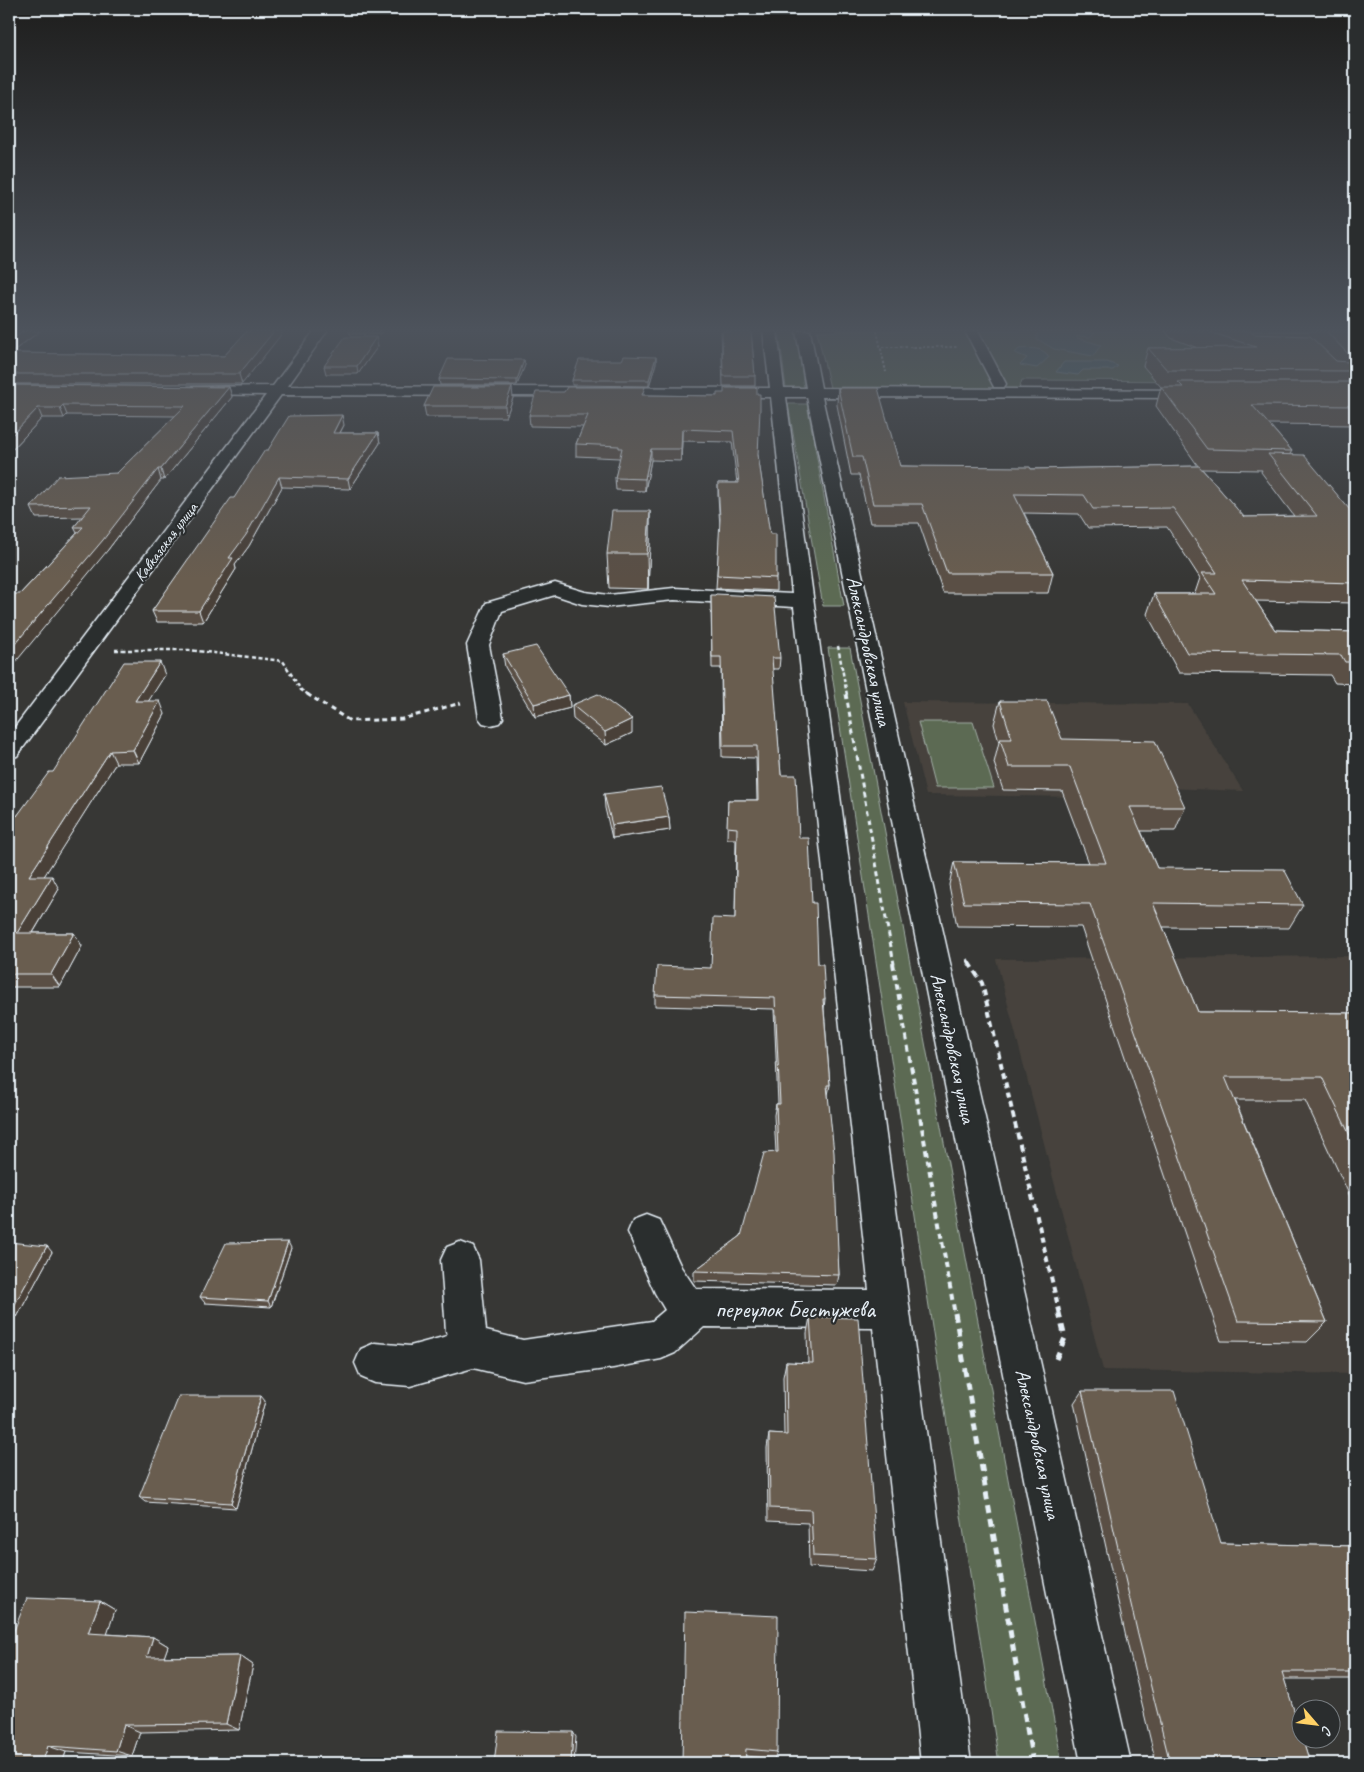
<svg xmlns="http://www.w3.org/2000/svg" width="1364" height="1772" font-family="Caveat,sans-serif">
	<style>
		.built { fill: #46423d }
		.green { fill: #5b6a53; stroke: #a2aea6 }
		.water { fill: #4a686d; stroke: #899fa5 }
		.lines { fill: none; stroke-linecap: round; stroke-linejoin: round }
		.minor-casing { stroke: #e8f1f8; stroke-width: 3 }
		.path-far4 { stroke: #e8f1f8; stroke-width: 2; stroke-dasharray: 2.5 2; stroke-linecap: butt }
		.path-far3 { stroke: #e8f1f8; stroke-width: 2.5; stroke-dasharray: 4 2.5; stroke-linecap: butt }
		.path-far2 { stroke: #e8f1f8; stroke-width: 3; stroke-dasharray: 5 4; stroke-linecap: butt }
		.path-far1 { stroke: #e8f1f8; stroke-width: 4; stroke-dasharray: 6 4.5; stroke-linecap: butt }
		.path { stroke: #e8f1f8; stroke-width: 5; stroke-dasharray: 8 6; stroke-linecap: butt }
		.minor { fill: #2a2d2e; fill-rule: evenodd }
		.wall { fill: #5a5045; stroke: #e8f1f8; fill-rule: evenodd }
		.shaded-wall { fill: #4a4138; stroke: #e8f1f8 }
		.building { fill: #695d50; stroke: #e8f1f8 }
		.labels { text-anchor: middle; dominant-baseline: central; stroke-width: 4.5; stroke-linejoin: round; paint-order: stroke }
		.far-street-label { font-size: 16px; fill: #e8f1f8; stroke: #2a2d2e }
		.street-label { font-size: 20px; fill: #e8f1f8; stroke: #2a2d2e }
		.near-street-label { font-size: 24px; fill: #e8f1f8; stroke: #2a2d2e }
	</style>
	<rect width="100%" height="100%" fill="#373735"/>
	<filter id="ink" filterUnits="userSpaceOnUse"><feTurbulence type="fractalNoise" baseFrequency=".02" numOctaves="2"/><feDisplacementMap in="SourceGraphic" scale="10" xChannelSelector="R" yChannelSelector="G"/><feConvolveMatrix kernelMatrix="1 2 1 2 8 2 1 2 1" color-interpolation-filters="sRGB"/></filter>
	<g filter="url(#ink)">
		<g class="built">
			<path d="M903,702L1188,704L1243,791L1165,788L1169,798L926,795Z"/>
			<path d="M1355,956V1374L1103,1370L996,959Z"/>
		</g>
		<g class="green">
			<path d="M779,331H796L804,388H786Z"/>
			<path d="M817,331H1182L1229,381L1022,380L1019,389L830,388Z"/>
			<path d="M788,404H807L844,606H823Z"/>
			<path d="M828,648H850L1062,1763H999Z"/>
			<path d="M918,722H973L994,788H935Z"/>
		</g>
		<g class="water">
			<path d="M1041,331L1095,332L1090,337L1077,336V338L1101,345L1093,356L1054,349L1037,339V335Z"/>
			<path d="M1019,349C1029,348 1044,347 1049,357L1037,368L1020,365L1027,358L1015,353Z"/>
			<path d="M1064,362H1107L1118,366L1113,370H1083L1078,375L1056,372Z"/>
		</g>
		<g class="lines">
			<g class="minor-casing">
				<g id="minor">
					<path d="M314,331H327L288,386L770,388L763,331H777L784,388H806L796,331H810L821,388L1197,390L1202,391L1204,394L1202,397L1197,398L822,397L1131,1763H1081L807,397H786L971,1763H921L873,1328L704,1327L675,1353L661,1359L613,1368L523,1380L473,1368L410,1386L375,1383L361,1377L355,1363L361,1349L375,1343L410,1346L447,1336L446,1331L441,1260L447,1247L460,1242L473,1247L479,1260L486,1331L523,1340L652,1321L665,1310L655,1293L628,1232L633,1220L646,1215L659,1220L681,1267L696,1289L869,1290L794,607L674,600L609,607L582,604L555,595L502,611L489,645L503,718L499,723L491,725L483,723L479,718L467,645L486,603L555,583L585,592L609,595L674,588L792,594L771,397L281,395L17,756L9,758V735L266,395L193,394L188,393L186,390L188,387L273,386Z"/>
					<path d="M965,331H978L1006,384L1004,387H994Z"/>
				</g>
			</g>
			<g class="path-far4">
				<path d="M877,331L886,372"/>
				<path d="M882,347H957"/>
			</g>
			<g class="path-far3">
				<path d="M838,646L847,695"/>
				<path d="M115,650H189L283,661L301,690L309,695"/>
			</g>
			<g class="path-far2">
				<path d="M307,694L350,721L402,719L461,703"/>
				<path d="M846,694L894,964"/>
				<path d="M967,959L970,964"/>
			</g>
			<g class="path-far1">
				<path d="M893,963L955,1315"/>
				<path d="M969,963L982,983L1060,1315"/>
			</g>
			<g class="path">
				<path d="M955,1313L1033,1763"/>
				<path d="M1056,1359L1065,1338L1059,1313"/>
			</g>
			<use href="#minor" class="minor"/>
		</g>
		<g class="wall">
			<path d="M9,331H40L11,353L224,356L247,331L242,384H9Z"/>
			<path d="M349,331H383L381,334H350Z"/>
			<path d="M721,331H751L755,376V386H723Z"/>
			<path d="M1165,331H1355V425L1269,424L1292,451L1290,454L1355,516V603L1256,601L1275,630L1355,632V684L1335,683L1330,675L1179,673L1147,614L1154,594H1196L1195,593L1200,578L1167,527L1088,528L1079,514L1024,513L1053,573L1048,593H943L919,523H870L859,475H851L837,405L838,388L900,466L1031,469L1198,466L1156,406L1161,387L1143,366L1148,348H1198L1171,338ZM1202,469L1262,470L1261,472L1294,516L1244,517Z"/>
			<path d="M376,337L378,346L358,374H326L324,366Z"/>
			<path d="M656,357V363L649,386L572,385V380Z"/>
			<path d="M524,360L525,365L517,385H440L439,379Z"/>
			<path d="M9,385L229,387L232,397L164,480H161L107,551L20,594L77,533L74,527L82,517L36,518L31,507L117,473L175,416L67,415L64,418H42L9,453Z"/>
			<path d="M645,395L717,396L758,455L776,578V591L716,588L720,528L718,495V483H737L732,442L682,441L681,461L651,460L645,491L616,490L615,478L620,460L619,458L576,456V444L583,427L530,426L529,415Z"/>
			<path d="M513,398L506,417H426L424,406Z"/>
			<path d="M344,425L340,433H378L380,443L350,489L282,487L249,546L235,565L236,569L203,622H157L152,611L234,498Z"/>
			<path d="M650,511V544L648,589L609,588L607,554Z"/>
			<path d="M711,595L780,658L779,669H772L781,775L799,838L812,903L818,964L825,999L824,1009L830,1085L828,1095L839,1275L837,1285L694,1281V1271L741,1236L776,1152L774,1115L776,1104H778L774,1009L655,1006V995L711,968L735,919L736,839H727L728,800H757L756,758L722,757L721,668H712Z"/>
			<path d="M503,654L569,695L570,708L535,717L505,667Z"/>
			<path d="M165,675L148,701L165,714L139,763H116L44,876L59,889L33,933H74L82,946L60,987H9V816H17L53,772Z"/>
			<path d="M1000,701L1062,739L1185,807L1175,831H1141L1157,868L1303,905L1289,928L1163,927L1198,1012L1355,1013V1207L1305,1100H1235L1327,1322L1307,1342L1221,1341L1081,927L957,926L949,885L954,862L1089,863L1062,791L1003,790L994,763L999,742L994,724Z"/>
			<path d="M572,705L632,733L606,745L573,719Z"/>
			<path d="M604,794L669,817L670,830L612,838L605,808Z"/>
			<path d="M9,1242L52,1252L17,1317L9,1316Z"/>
			<path d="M291,1248L271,1307L205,1303L200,1297Z"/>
			<path d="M810,1317L877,1559L872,1571L809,1567L808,1523L768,1521L767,1448L769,1434L784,1435L783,1377L786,1362L808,1363L807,1333Z"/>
			<path d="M1082,1391L1221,1543L1355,1546V1679H1284L1310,1763H1156L1127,1642L1074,1403Z"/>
			<path d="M265,1401L236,1508L145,1502L139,1497Z"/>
			<path d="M100,1601L115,1610L107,1634L153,1637L168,1646L164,1657L240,1656L253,1665L239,1730L140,1732L132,1756L66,1752L62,1763H9Z"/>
			<path d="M685,1612L777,1752L774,1759L746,1756Z"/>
		</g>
		<g class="shaded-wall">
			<path d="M24,331H40L9,354V342Z"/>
			<path d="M274,331H284L242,384L239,374Z"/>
			<path d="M376,337L378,346L358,374L357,366Z"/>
			<path d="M656,357V363L649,386V380Z"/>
			<path d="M524,360L525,365L517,385V380Z"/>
			<path d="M229,387L232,397L164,480L161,469Z"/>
			<path d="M512,387L513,398L506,417L505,406Z"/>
			<path d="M63,405L67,415L64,418L60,408Z"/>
			<path d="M38,408L42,418L9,453V438Z"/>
			<path d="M342,415L344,425L335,442L333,433Z"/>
			<path d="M682,429V441L681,461V449Z"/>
			<path d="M378,433L380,443L350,489L348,479Z"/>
			<path d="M651,449V460L645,491V479Z"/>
			<path d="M158,469L161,480L107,551L9,670V651Z"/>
			<path d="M279,477L282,487L249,546L235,565L236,569L203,622L199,611L229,558Z"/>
			<path d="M650,511V544L648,589L647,554Z"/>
			<path d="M160,662L165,675L141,713L135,701Z"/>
			<path d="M569,695L570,708L535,717L534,704Z"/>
			<path d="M160,701L165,714L139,763L133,750Z"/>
			<path d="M632,719V733L606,745L605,732Z"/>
			<path d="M110,751L116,763L36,889L29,876Z"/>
			<path d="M669,817L670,830L612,838V825Z"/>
			<path d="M52,876L59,889L25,946L17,933Z"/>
			<path d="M74,933L82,946L60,987L51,974Z"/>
			<path d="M288,1242L291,1248L271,1307L268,1301Z"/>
			<path d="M47,1246L52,1252L17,1317L11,1311Z"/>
			<path d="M261,1396L265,1401L236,1508L231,1503Z"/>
			<path d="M100,1601L115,1610L105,1641L88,1633Z"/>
			<path d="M153,1637L168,1646L161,1666L147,1657Z"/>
			<path d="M240,1656L253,1665L239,1730L226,1724Z"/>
			<path d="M124,1725L140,1732L132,1756L116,1751Z"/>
			<path d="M573,1732L576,1737L574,1763H571Z"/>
			<path d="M48,1746L66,1752L62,1763H42Z"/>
		</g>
		<g class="building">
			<path d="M9,331H24L9,342Z"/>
			<path d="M247,331H274L239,374H9V353L224,356Z"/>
			<path d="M722,331H751L755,376H723Z"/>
			<path d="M1207,331H1251L1253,334L1310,336L1336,361L1348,362L1351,357L1326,331H1355V371L1167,370L1148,348L1256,347Z"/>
			<path d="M345,337H376L357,366H324Z"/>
			<path d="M624,356L656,357L649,380H572L579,360H622Z"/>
			<path d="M448,359L524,360L517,380L439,379Z"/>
			<path d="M1178,382H1355V406L1252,405L1292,451L1207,449L1161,387H1183Z"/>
			<path d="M9,385L229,387L161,469H158L103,540L9,651V601L15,594H20L83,527H74L91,506L31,507L58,476L117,473L185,406L63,405L60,408H38L9,438Z"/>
			<path d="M433,387H512L505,406H424Z"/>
			<path d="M567,387H645L642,395L717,396V393H724V388H757V394H760V409L758,455L770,534H776V578L717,575L720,519L718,483H739L733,431L682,429L681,449H651L645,479L615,478L622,448H619V446L576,444L588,415H529L536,392H564Z"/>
			<path d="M838,388H878L900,466L1030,467L1031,469L1199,466L1244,517L1317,516L1268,454L1304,455L1355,516V583L1242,580L1275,630L1355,632V662H1345L1341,655L1187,653L1154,594H1216L1202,573H1217L1173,508L1093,509L1084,495L1014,494L1053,573H947L922,504H873L862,457H853Z"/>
			<path d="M342,415L333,433H378L348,479L279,477L246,535L229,558H233L199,611H152L221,512L231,498H234L265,450H268L289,416Z"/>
			<path d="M612,511H650L647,554H607Z"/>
			<path d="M716,594L774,597L780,658H772L781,775H796L799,838H809L812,903H816L818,964H823L825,999H823L830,1085H827L834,1153L839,1275L694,1271L741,1236L764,1153L778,1152L776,1104H780L775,998L655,995L657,966L711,968L713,918L735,919L737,828L727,827L728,800H758L757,746H723L721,657H712L711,595H715Z"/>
			<path d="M536,646L569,695L534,704L503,654Z"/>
			<path d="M124,662H160L135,701H160L133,750L110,751L29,876H52L17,933H74L51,974H9V816H17L49,772H53Z"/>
			<path d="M598,694L632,719L605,732L572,705Z"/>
			<path d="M1000,701H1047L1062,739L1155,741L1185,807H1130L1157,868L1284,869L1303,905L1153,903L1198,1012L1355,1013V1146L1322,1077H1225L1327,1322L1238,1321L1090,904L964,903L954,862L1106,863L1070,767H1009L1000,739H1012Z"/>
			<path d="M661,787L669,817L612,825L604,794Z"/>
			<path d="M9,1242L47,1246L11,1311H9Z"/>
			<path d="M288,1242L268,1301L200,1297L226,1243Z"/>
			<path d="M810,1317L858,1318L877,1559L813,1556L811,1510L770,1508L769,1434L787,1435L786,1362L813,1363Z"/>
			<path d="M1082,1391H1174L1221,1543L1355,1546V1672H1282L1302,1736V1740H1303L1310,1763H1170L1138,1635Z"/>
			<path d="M179,1396H261L231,1503L139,1497Z"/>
			<path d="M27,1598L100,1601L88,1633L153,1637L147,1657L240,1656L226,1724L124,1725L116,1751L48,1746L42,1763H9V1643Z"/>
			<path d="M685,1612L778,1616L777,1752L746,1749L745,1763H682Z"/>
			<path d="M498,1731L573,1732L571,1763H494Z"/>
		</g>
	</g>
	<linearGradient id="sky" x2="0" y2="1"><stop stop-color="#1e1e1d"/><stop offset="0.57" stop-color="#4d535c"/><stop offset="1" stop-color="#4d535c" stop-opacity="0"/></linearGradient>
	<rect width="1364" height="579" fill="url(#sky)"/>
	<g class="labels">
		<g class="far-street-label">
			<text transform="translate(166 542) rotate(-53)">Кавказская улица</text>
		</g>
		<g class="street-label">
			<text transform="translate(869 651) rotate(78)">Александровская улица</text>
			<text transform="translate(953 1048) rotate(78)">Александровская улица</text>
			<text transform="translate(1038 1444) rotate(78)">Александровская улица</text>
		</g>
		<g class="near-street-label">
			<text x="795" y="1309">переулок Бестужева</text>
		</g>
	</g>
	<rect width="1364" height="1772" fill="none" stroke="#2a2d2e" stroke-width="30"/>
	<rect x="15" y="15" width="1334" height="1742" fill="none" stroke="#e8f1f8" stroke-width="2" filter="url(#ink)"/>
	<g transform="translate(1316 1724) rotate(118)"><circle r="24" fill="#2a2d2e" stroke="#767b7f"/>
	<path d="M0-4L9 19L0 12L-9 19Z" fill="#ffd166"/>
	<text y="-8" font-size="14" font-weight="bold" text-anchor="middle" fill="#e8f1f8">С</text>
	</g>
</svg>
